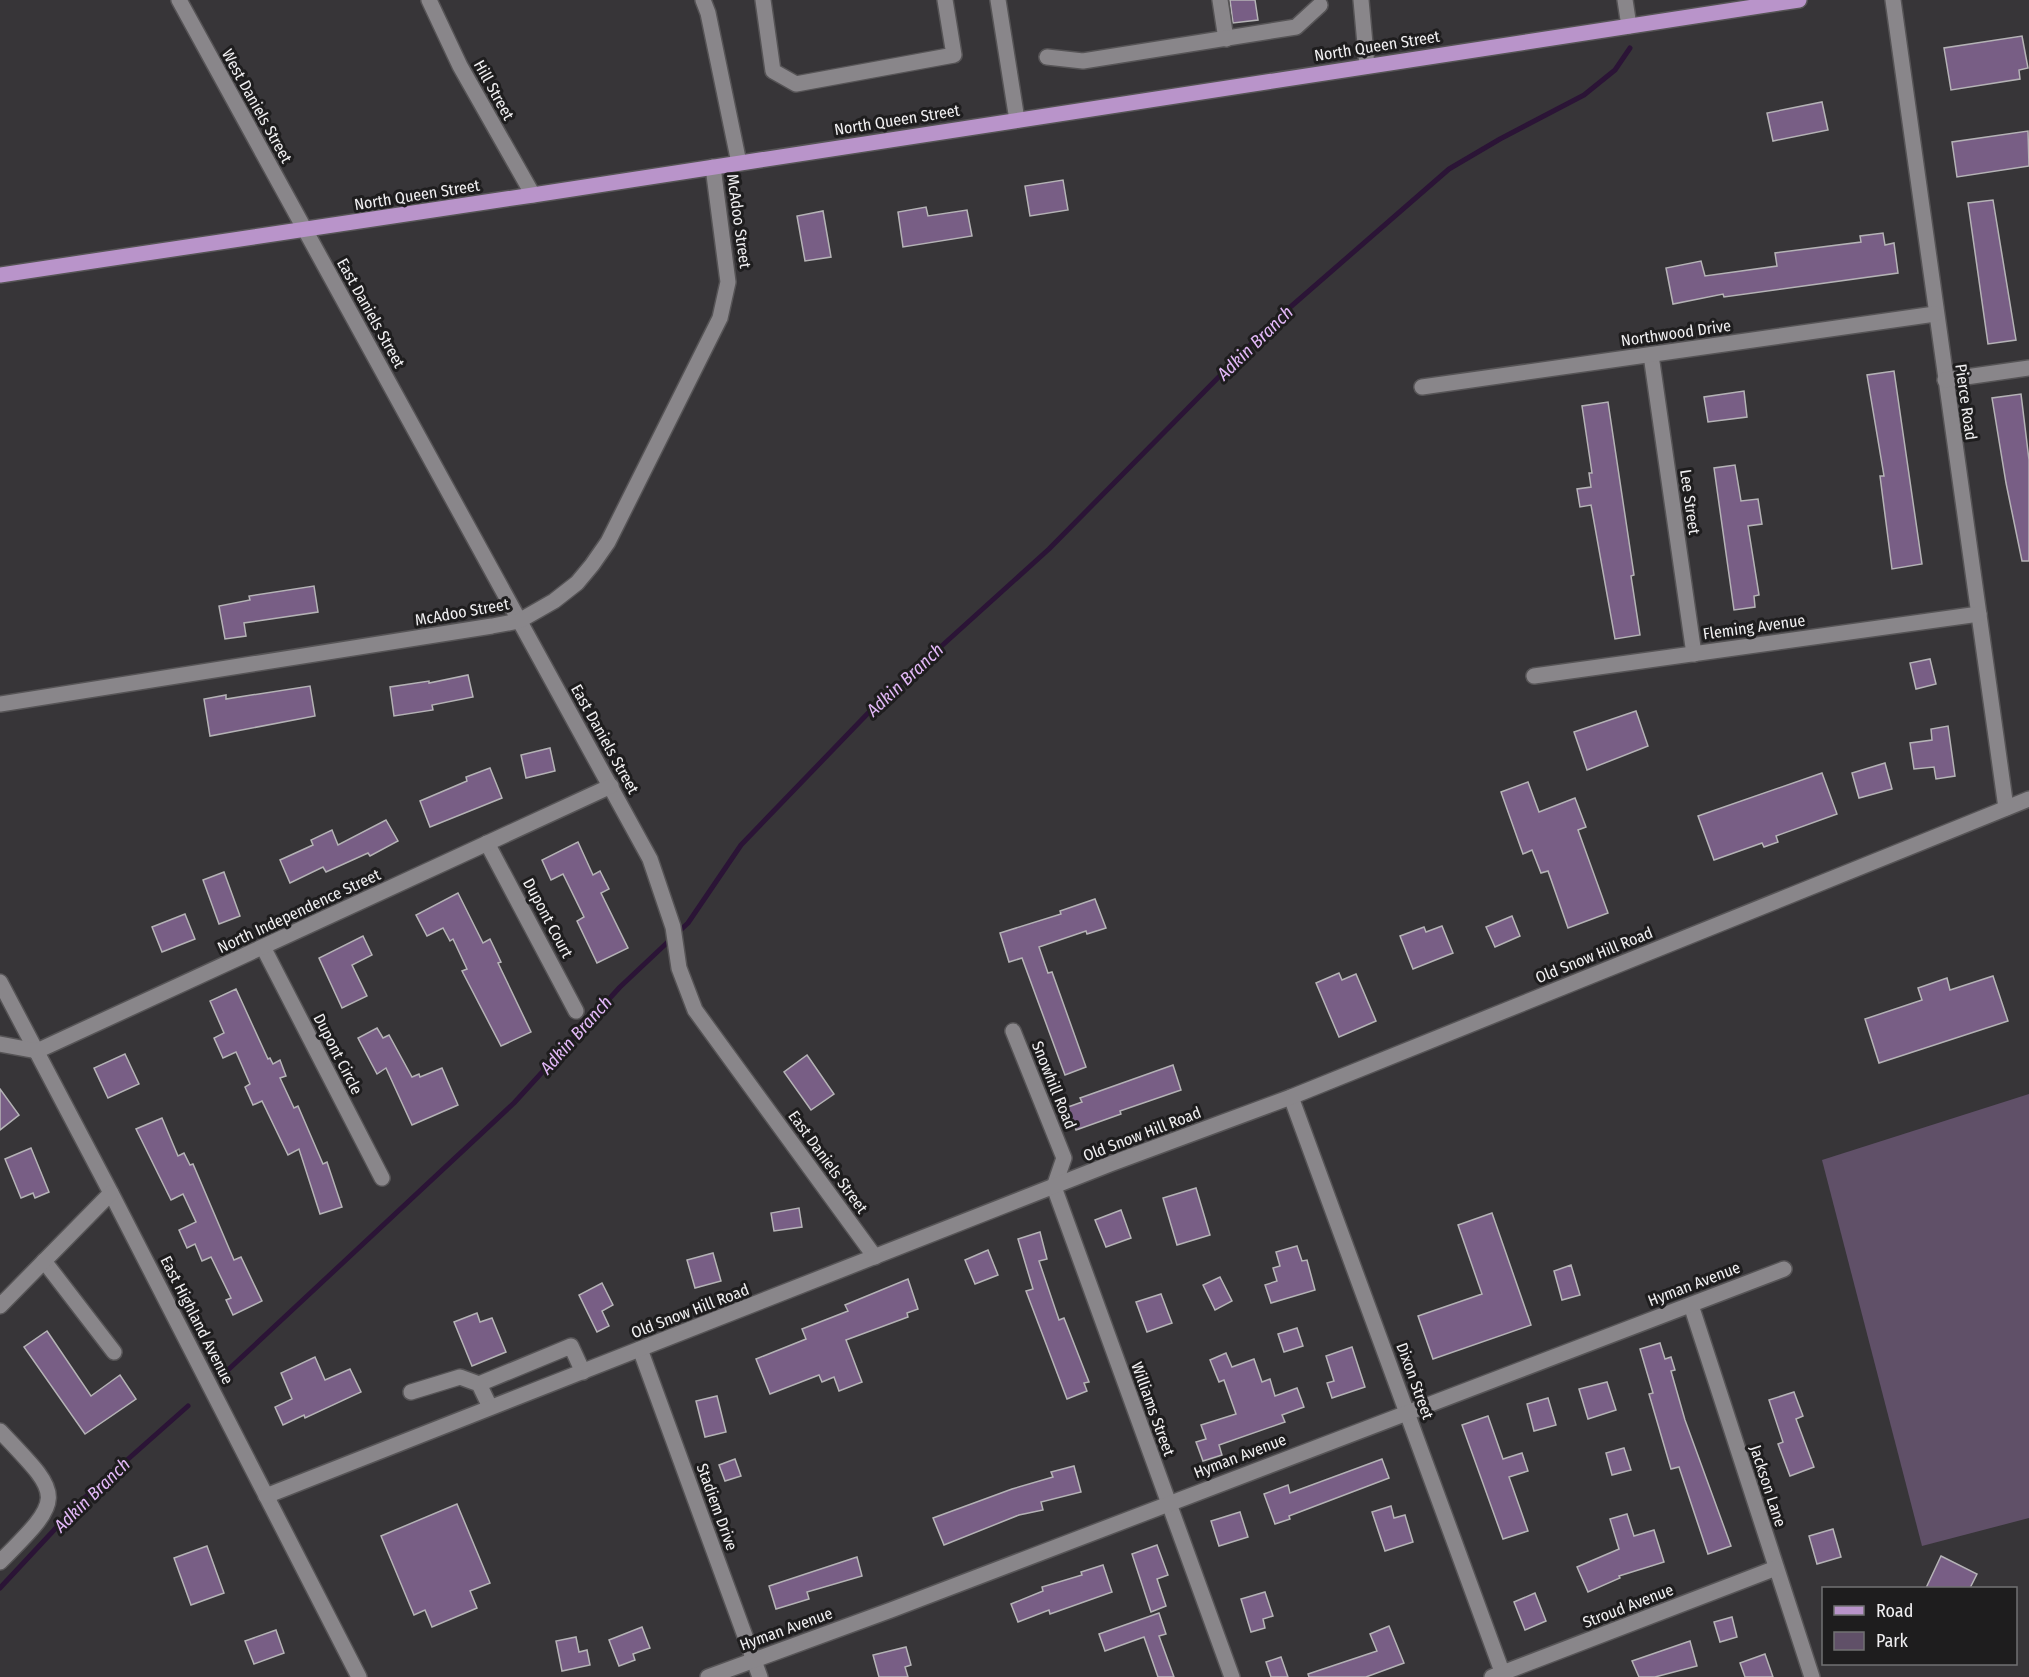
<svg xmlns="http://www.w3.org/2000/svg" width="2029" height="1677" font-family="'Fira Sans Condensed',sans-serif">
	<style>
		.green { fill: #605068 }
		.lines { fill: none; stroke-linecap: round; stroke-linejoin: round }
		.stream { stroke: #2b1436; stroke-width: 5 }
		.building { fill: #785e85; stroke: #b5b3b6; stroke-width: 1.5 }
		.minor-casing { stroke: #565456; stroke-width: 18 }
		.major-casing { stroke: #565456; stroke-width: 18 }
		.minor { stroke: #89868a; stroke-width: 15 }
		.major { stroke: #b994ca; stroke-width: 15 }
		.labels { text-anchor: middle; dominant-baseline: central; stroke-width: 6; stroke-linejoin: round; paint-order: stroke }
		.street-label { font-size: 16px; fill: #f1f0f2; stroke: #1e1d1e }
		.water-label { font-size: 18px; font-style: italic; fill: #e2b8f7; stroke: #1e1d1e }
	</style>
	<rect width="100%" height="100%" fill="#373538"/>
	<path class="green" d="M2029,1094V1518L1922,1546L1822,1160Z"/>
	<g class="lines">
		<g class="stream">
			<path d="M229,1369L514,1103L620,987L688,923L741,845L873,708L1049,549L1272,323L1449,169L1500,139L1584,95L1615,70L1630,48"/>
			<path d="M0,1588L83,1499L188,1406"/>
		</g>
	</g>
	<g class="building">
		<path d="M1230,0H1255L1258,20L1233,23Z"/>
		<path d="M2022,36L2028,68L2019,70L2020,79L1951,90L1944,48Z"/>
		<path d="M1822,102L1828,130L1773,141L1767,113Z"/>
		<path d="M2028,131L2029,166L1957,177L1952,142Z"/>
		<path d="M1063,180L1068,210L1030,216L1025,186Z"/>
		<path d="M1993,200L2016,340L1988,344L1968,203Z"/>
		<path d="M926,207L928,216L967,210L972,236L903,247L898,212Z"/>
		<path d="M823,211L831,257L805,261L797,216Z"/>
		<path d="M1883,233L1885,245L1894,243L1898,273L1724,297L1723,294L1673,304L1666,268L1701,261L1705,276L1777,266L1775,253L1861,242L1860,236Z"/>
		<path d="M1894,371L1922,564L1892,569L1880,476H1884L1867,375Z"/>
		<path d="M1744,391L1747,417L1708,422L1704,397Z"/>
		<path d="M2021,394L2029,460V561H2022L2006,483L1992,398Z"/>
		<path d="M1608,402L1634,575L1631,576L1640,635L1615,639L1591,505L1580,507L1577,489L1591,487L1589,473H1592L1582,406Z"/>
		<path d="M1735,465L1741,501L1758,499L1762,524L1748,526L1759,595L1754,596L1755,607L1734,610L1714,468Z"/>
		<path d="M314,586L318,612L244,623L246,636L225,639L219,606L250,600L249,596Z"/>
		<path d="M1930,659L1936,684L1916,689L1910,663Z"/>
		<path d="M468,675L473,697L432,705L433,710L394,716L390,687L429,681V683Z"/>
		<path d="M310,686L315,716L210,736L204,699L226,695V699Z"/>
		<path d="M1636,711L1648,746L1587,770L1574,732Z"/>
		<path d="M1948,726L1955,776L1936,779L1934,767L1914,769L1910,743L1932,740L1931,729Z"/>
		<path d="M550,748L555,771L526,778L521,755Z"/>
		<path d="M1885,763L1892,789L1859,798L1852,773Z"/>
		<path d="M490,768L502,798L430,827L420,801L467,781L466,777Z"/>
		<path d="M1822,773L1837,814L1776,836L1778,842L1764,847L1762,843L1714,860L1698,816Z"/>
		<path d="M1528,782L1539,812L1575,798L1586,827L1578,830L1608,913L1568,928L1548,871L1541,873L1532,850L1523,854L1501,792Z"/>
		<path d="M386,820L398,841L370,856L368,853L326,872L323,867L290,883L280,860L313,845L311,840L332,830L338,845Z"/>
		<path d="M578,842L593,875L600,871L609,889L601,893L628,948L597,963L577,921L584,917L563,874L551,880L542,860Z"/>
		<path d="M224,872L240,916L219,924L203,880Z"/>
		<path d="M458,893L483,943L490,939L501,962L498,963L531,1032L501,1046L462,971L467,969L453,939L450,941L443,928L427,936L416,915Z"/>
		<path d="M1095,899L1106,928L1087,934L1086,931L1039,947L1048,973L1052,972L1086,1067L1065,1075L1022,958L1009,962L1000,933L1061,914L1060,911Z"/>
		<path d="M185,914L195,939L162,952L152,927Z"/>
		<path d="M1512,916L1520,936L1495,947L1486,927Z"/>
		<path d="M1442,926L1453,953L1413,969L1400,936L1424,927L1426,932Z"/>
		<path d="M363,936L372,955L352,965L367,996L342,1008L319,958Z"/>
		<path d="M1339,973L1342,980L1356,974L1376,1021L1339,1037L1316,983Z"/>
		<path d="M1993,976L2008,1021L1879,1063L1865,1019L1922,1000L1918,988L1947,978L1950,990Z"/>
		<path d="M236,989L268,1059L270,1058L273,1064L280,1060L286,1076L280,1078L294,1108L298,1106L323,1164L327,1162L342,1207L320,1214L299,1149L288,1155L262,1101L253,1105L245,1087L250,1084L236,1052L223,1058L214,1038L224,1033L210,1001Z"/>
		<path d="M377,1028L383,1038L389,1035L412,1077L419,1074L420,1077L442,1068L458,1105L412,1125L386,1068L377,1074L358,1038Z"/>
		<path d="M125,1054L139,1084L108,1098L94,1068Z"/>
		<path d="M807,1055L834,1094L811,1110L784,1072Z"/>
		<path d="M1173,1065L1181,1090L1120,1111L1121,1114L1076,1130L1068,1107L1082,1102L1080,1098Z"/>
		<path d="M0,1089L19,1115L0,1130Z"/>
		<path d="M162,1118L178,1156L184,1153L190,1165L193,1164L234,1260L241,1257L262,1301L233,1315L226,1300L231,1298L211,1257L202,1261L195,1244L187,1248L179,1230L196,1222L183,1194L171,1200L136,1129Z"/>
		<path d="M31,1148L49,1192L35,1198L33,1193L21,1198L5,1159Z"/>
		<path d="M1196,1188L1210,1235L1177,1245L1163,1198Z"/>
		<path d="M799,1208L802,1227L774,1231L771,1213Z"/>
		<path d="M1121,1210L1131,1238L1106,1247L1095,1220Z"/>
		<path d="M1492,1213L1531,1325L1433,1359L1418,1316L1482,1294L1458,1225Z"/>
		<path d="M1040,1232L1047,1259L1039,1261L1059,1320L1064,1318L1089,1382L1084,1383L1087,1391L1067,1399L1026,1291L1033,1289L1018,1239Z"/>
		<path d="M1297,1246L1302,1261L1307,1260L1315,1290L1271,1303L1265,1285L1277,1281L1273,1268L1280,1266L1276,1252Z"/>
		<path d="M988,1250L998,1275L975,1284L965,1260Z"/>
		<path d="M713,1253L721,1281L695,1288L687,1260Z"/>
		<path d="M1571,1265L1580,1295L1562,1300L1554,1271Z"/>
		<path d="M1220,1277L1232,1301L1215,1310L1203,1285Z"/>
		<path d="M908,1279L918,1309L907,1313L908,1317L846,1340L862,1382L839,1391L834,1377L822,1382L819,1375L770,1394L756,1359L806,1339L802,1329L848,1311L845,1305Z"/>
		<path d="M602,1283L613,1305L602,1311L609,1326L597,1332L579,1295Z"/>
		<path d="M1161,1294L1172,1323L1147,1332L1136,1302Z"/>
		<path d="M477,1313L480,1322L492,1318L506,1352L472,1366L454,1322Z"/>
		<path d="M1297,1328L1303,1346L1284,1352L1278,1334Z"/>
		<path d="M47,1331L91,1396L120,1375L136,1399L85,1434L24,1347Z"/>
		<path d="M1660,1343L1665,1359L1671,1357L1675,1370L1671,1371L1685,1420L1731,1546L1708,1554L1679,1467L1671,1469L1649,1394L1653,1393L1640,1349Z"/>
		<path d="M1352,1347L1365,1387L1332,1398L1327,1383L1334,1381L1326,1356Z"/>
		<path d="M1226,1353L1232,1367L1254,1359L1262,1382L1270,1379L1275,1396L1297,1388L1304,1407L1282,1415L1285,1422L1219,1445L1222,1455L1203,1461L1196,1442L1206,1439L1201,1425L1236,1414L1224,1380L1219,1382L1210,1360Z"/>
		<path d="M315,1357L325,1380L350,1369L361,1392L305,1418L304,1415L283,1425L275,1407L292,1399L281,1373Z"/>
		<path d="M1607,1382L1616,1410L1588,1419L1579,1389Z"/>
		<path d="M1794,1392L1803,1416L1796,1419L1814,1467L1790,1476L1778,1444L1783,1442L1769,1400Z"/>
		<path d="M717,1396L726,1432L705,1437L696,1401Z"/>
		<path d="M1548,1398L1556,1425L1534,1431L1527,1404Z"/>
		<path d="M1488,1416L1503,1459L1522,1453L1528,1471L1509,1477L1528,1531L1503,1539L1462,1425Z"/>
		<path d="M1624,1448L1631,1470L1612,1475L1606,1453Z"/>
		<path d="M735,1459L741,1476L725,1481L719,1465Z"/>
		<path d="M1382,1459L1389,1478L1289,1516L1290,1519L1275,1524L1264,1494L1288,1485L1290,1493Z"/>
		<path d="M1074,1466L1081,1492L1041,1502L1043,1510L1019,1515L944,1545L933,1518L1012,1489L1053,1477L1051,1472Z"/>
		<path d="M457,1504L490,1583L470,1591L477,1608L432,1627L425,1610L414,1615L381,1536Z"/>
		<path d="M1391,1506L1394,1518L1405,1515L1413,1542L1385,1551L1372,1512Z"/>
		<path d="M1240,1512L1248,1537L1219,1546L1211,1521Z"/>
		<path d="M1627,1514L1634,1536L1654,1530L1664,1562L1619,1576L1620,1578L1588,1592L1577,1567L1619,1549L1610,1519Z"/>
		<path d="M1833,1529L1841,1557L1817,1564L1809,1536Z"/>
		<path d="M1157,1545L1168,1575L1157,1579L1166,1606L1151,1612L1132,1554Z"/>
		<path d="M207,1546L224,1593L191,1605L174,1558Z"/>
		<path d="M1941,1556L1977,1574L1970,1588H1926Z"/>
		<path d="M857,1557L862,1576L807,1592L809,1599L776,1609L769,1586Z"/>
		<path d="M1103,1565L1112,1592L1050,1614L1049,1610L1018,1622L1011,1604L1043,1591L1042,1587L1082,1575L1081,1572Z"/>
		<path d="M1265,1592L1273,1616L1263,1619L1265,1628L1251,1632L1241,1599Z"/>
		<path d="M1535,1593L1546,1621L1525,1630L1514,1602Z"/>
		<path d="M1159,1613L1166,1634L1159,1636L1174,1677H1158L1144,1637L1105,1651L1099,1634Z"/>
		<path d="M1732,1617L1737,1637L1720,1642L1714,1622Z"/>
		<path d="M1389,1626L1404,1663L1366,1677H1309L1308,1674L1377,1651L1370,1634Z"/>
		<path d="M642,1627L650,1648L633,1654L635,1660L619,1666L609,1640Z"/>
		<path d="M276,1630L284,1653L254,1664L245,1641Z"/>
		<path d="M576,1637L579,1652L587,1650L590,1665L562,1671L556,1641Z"/>
		<path d="M1690,1641L1697,1666L1655,1677H1639L1632,1661Z"/>
		<path d="M906,1647L911,1665L905,1667L908,1677H879L873,1655Z"/>
		<path d="M1765,1654L1773,1677H1745L1740,1663Z"/>
		<path d="M1281,1657L1288,1677H1271L1266,1662Z"/>
	</g>
	<g class="lines">
		<g class="minor-casing">
			<g id="minor">
				<path d="M179,0L650,859L673,927L679,968L695,1010L875,1257"/>
				<path d="M429,0L460,66L533,195"/>
				<path d="M703,0L708,13L739,163"/>
				<path d="M763,0L773,71L796,84L954,55L945,0"/>
				<path d="M998,0L1017,120"/>
				<path d="M1220,0L1226,39"/>
				<path d="M1361,0L1367,66"/>
				<path d="M1625,0L1629,26"/>
				<path d="M1893,0L2006,808"/>
				<path d="M1047,57L1083,61L1296,27L1320,5"/>
				<path d="M1651,355L1694,654"/>
				<path d="M1945,380L2029,368"/>
				<path d="M1422,387L1935,314"/>
				<path d="M1534,676L1979,614"/>
				<path d="M0,704L492,626L519,621L554,601L577,583L592,565L608,542L720,318L728,282L713,167"/>
				<path d="M487,843L576,1011"/>
				<path d="M263,947L382,1178"/>
				<path d="M0,982L111,1193L359,1677"/>
				<path d="M1013,1031L1064,1158L1054,1187L1232,1677"/>
				<path d="M0,1044L37,1051L611,786"/>
				<path d="M1291,1097L1504,1677"/>
				<path d="M44,1261L114,1352"/>
				<path d="M1691,1305L1812,1677"/>
				<path d="M0,1306L111,1193"/>
				<path d="M640,1349L760,1677"/>
				<path d="M479,1384L571,1346L583,1372"/>
				<path d="M411,1392L460,1377L479,1384L490,1407"/>
				<path d="M0,1431C63,1497 66,1496 0,1562"/>
				<path d="M266,1496L1110,1164L1291,1097L2029,799"/>
				<path d="M708,1677L891,1610L1784,1269"/>
				<path d="M1492,1677L1776,1568"/>
			</g>
		</g>
		<g class="major-casing">
			<path id="major" d="M0,275L533,195L1799,0"/>
		</g>
		<use href="#minor" class="minor"/>
		<use href="#major" class="major"/>
	</g>
	<g class="labels">
		<g class="street-label">
			<text transform="translate(1377 46) rotate(-9)">North Queen Street</text>
			<text transform="translate(494 90) rotate(61)">Hill Street</text>
			<text transform="translate(257 106) rotate(61)">West Daniels Street</text>
			<text transform="translate(897 120) rotate(-9)">North Queen Street</text>
			<text transform="translate(417 195) rotate(-9)">North Queen Street</text>
			<text transform="translate(739 221) rotate(82)">McAdoo Street</text>
			<text transform="translate(371 313) rotate(61)">East Daniels Street</text>
			<text transform="translate(1676 333) rotate(-8)">Northwood Drive</text>
			<text transform="translate(1966 402) rotate(82)">Pierce Road</text>
			<text transform="translate(1690 502) rotate(82)">Lee Street</text>
			<text transform="translate(462 612) rotate(-10)">McAdoo Street</text>
			<text transform="translate(1754 627) rotate(-8)">Fleming Avenue</text>
			<text transform="translate(605 739) rotate(61)">East Daniels Street</text>
			<text transform="translate(299 911) rotate(-25)">North Independence Street</text>
			<text transform="translate(548 918) rotate(62)">Dupont Court</text>
			<text transform="translate(1594 955) rotate(-22)">Old Snow Hill Road</text>
			<text transform="translate(338 1054) rotate(63)">Dupont Circle</text>
			<text transform="translate(1054 1085) rotate(68)">Snowhill Road</text>
			<text transform="translate(1142 1134) rotate(-21)">Old Snow Hill Road</text>
			<text transform="translate(828 1162) rotate(54)">East Daniels Street</text>
			<text transform="translate(1694 1284) rotate(-21)">Hyman Avenue</text>
			<text transform="translate(690 1311) rotate(-21)">Old Snow Hill Road</text>
			<text transform="translate(197 1320) rotate(63)">East Highland Avenue</text>
			<text transform="translate(1415 1381) rotate(70)">Dixon Street</text>
			<text transform="translate(1153 1409) rotate(70)">Williams Street</text>
			<text transform="translate(1240 1456) rotate(-21)">Hyman Avenue</text>
			<text transform="translate(1768 1486) rotate(72)">Jackson Lane</text>
			<text transform="translate(717 1507) rotate(70)">Stadiem Drive</text>
			<text transform="translate(1628 1606) rotate(-21)">Stroud Avenue</text>
			<text transform="translate(786 1629) rotate(-20)">Hyman Avenue</text>
		</g>
		<g class="water-label">
			<text transform="translate(1255 343) rotate(-44)">Adkin Branch</text>
			<text transform="translate(905 680) rotate(-43)">Adkin Branch</text>
			<text transform="translate(576 1035) rotate(-48)">Adkin Branch</text>
			<text transform="translate(92 1495) rotate(-44)">Adkin Branch</text>
		</g>
	</g>
	<rect x="1822" y="1587" width="195" height="78" fill="#1e1d1e" stroke="#727173" stroke-width="1.5"/>
	<rect x="1834" y="1606" width="30" height="9" fill="#b994ca" stroke="#727173" stroke-width="1.5"/>
	<text x="1876" y="1617" font-size="18" fill="#f1f0f2">Road</text>
	<rect x="1834" y="1632" width="30" height="18" fill="#605068" stroke="#727173" stroke-width="1.5"/>
	<text x="1876" y="1647" font-size="18" fill="#f1f0f2">Park</text>
</svg>
